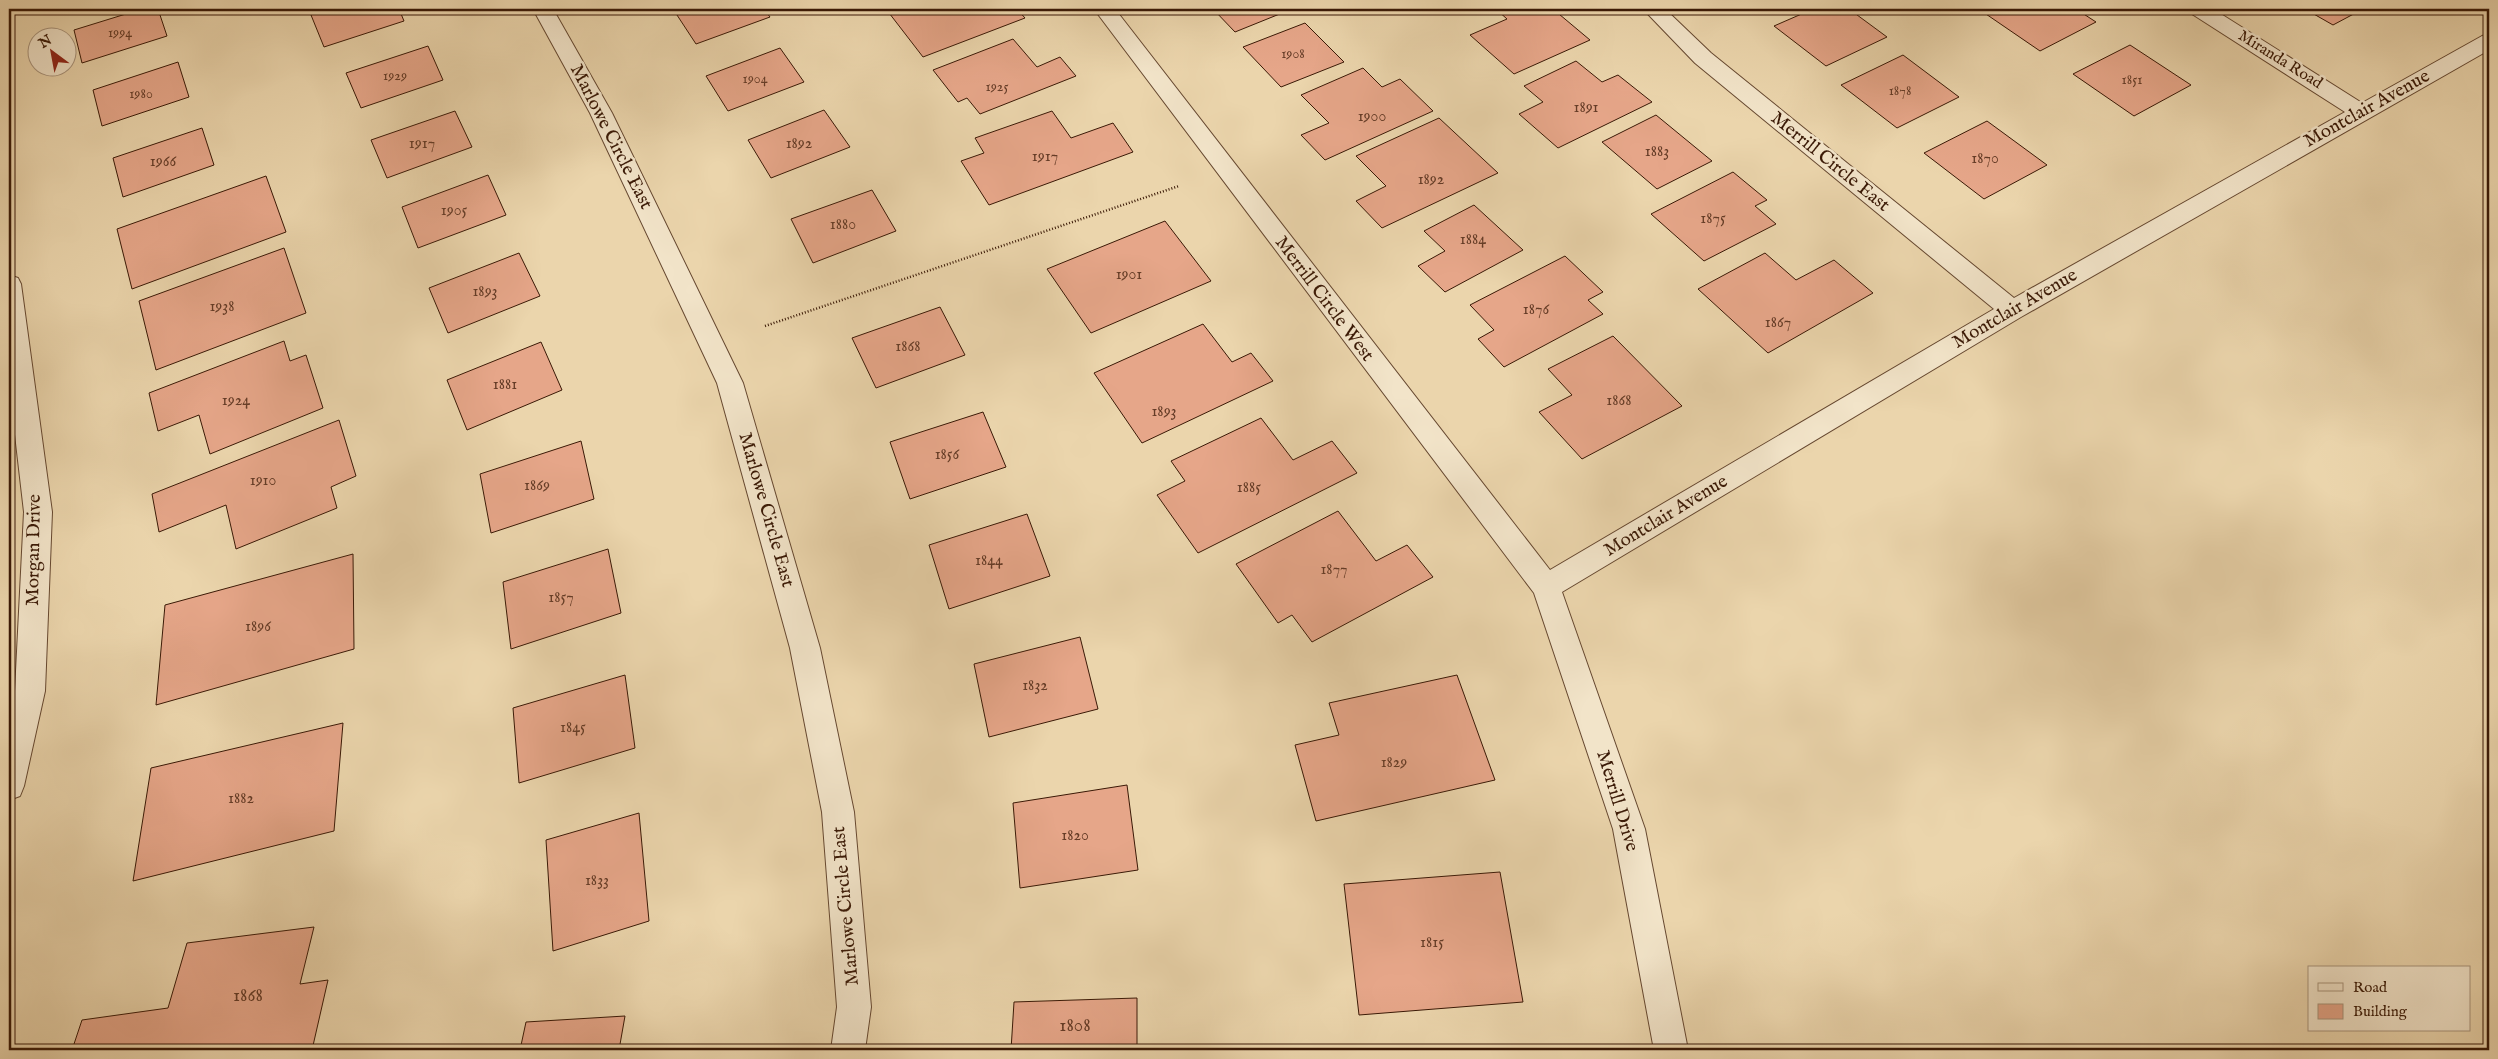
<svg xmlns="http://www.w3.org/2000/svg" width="2498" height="1059" font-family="'IM FELL English',serif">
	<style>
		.building { fill: #e6a689; stroke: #3a1906 }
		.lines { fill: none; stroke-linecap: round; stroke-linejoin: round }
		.street-casing { stroke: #664830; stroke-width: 2 }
		.path { stroke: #3a1906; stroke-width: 2.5; stroke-dasharray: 1 2; stroke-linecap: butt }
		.street { fill: #f2e4c9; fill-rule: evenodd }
		.labels { text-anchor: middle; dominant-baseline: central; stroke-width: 5; stroke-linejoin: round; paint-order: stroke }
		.far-number-label { font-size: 14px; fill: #653c27 }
		.far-street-label { font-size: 16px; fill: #3a1906; stroke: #f2e4c9 }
		.number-label { font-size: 16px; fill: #653c27 }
		.street-label { font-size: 19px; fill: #3a1906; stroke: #f2e4c9 }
		.near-number-label { font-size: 19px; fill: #653c27 }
	</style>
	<rect width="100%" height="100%" fill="#ebd5ac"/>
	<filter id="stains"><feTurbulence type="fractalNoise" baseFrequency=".004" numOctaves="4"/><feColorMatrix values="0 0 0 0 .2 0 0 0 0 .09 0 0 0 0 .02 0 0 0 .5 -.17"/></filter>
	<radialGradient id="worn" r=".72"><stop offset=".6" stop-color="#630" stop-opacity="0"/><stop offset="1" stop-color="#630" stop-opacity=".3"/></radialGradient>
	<g class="building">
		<path d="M142,9H158L167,36L82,63L74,30Z"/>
		<path d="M329,9H399L404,21L324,47L311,15Z"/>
		<path d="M684,9H764L770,17L696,44L675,12Z"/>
		<path d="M886,9H1017L1025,18L923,57Z"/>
		<path d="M1213,9H1292L1235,32Z"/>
		<path d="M1500,9H1553L1590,40L1514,74L1470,35L1507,19L1497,10Z"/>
		<path d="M1813,9H1849L1887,37L1826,66L1774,26Z"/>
		<path d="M1990,9H2076L2096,22L2040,51L1983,12Z"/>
		<path d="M2305,9H2363L2333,25Z"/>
		<path d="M1305,23L1344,62L1281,87L1243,47Z"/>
		<path d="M1013,39L1037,67L1060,57L1076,76L980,114L967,98L958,102L933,70Z"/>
		<path d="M2130,45L2191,85L2134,116L2073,74Z"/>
		<path d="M428,46L443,80L361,108L346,73Z"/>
		<path d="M780,48L804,82L728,111L706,76Z"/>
		<path d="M1903,55L1959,97L1897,128L1841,85Z"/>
		<path d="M1576,61L1602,82L1618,75L1652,102L1558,148L1519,114L1543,102L1524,86Z"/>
		<path d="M178,62L189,97L102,126L93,90Z"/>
		<path d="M1363,68L1382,87L1400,79L1433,111L1325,160L1301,135L1329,123L1301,95Z"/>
		<path d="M824,110L850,147L771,178L748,140Z"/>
		<path d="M455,111L472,147L387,178L371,140Z"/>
		<path d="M1052,111L1071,138L1113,123L1133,152L989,205L961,161L984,153L975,138Z"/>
		<path d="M1656,115L1712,161L1657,189L1602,142Z"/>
		<path d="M1439,118L1498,173L1382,228L1356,201L1386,186L1356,156Z"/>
		<path d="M1987,121L2047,165L1984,199L1924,153Z"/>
		<path d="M202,128L214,165L123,197L113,158Z"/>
		<path d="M1733,172L1767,200L1755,206L1776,224L1704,261L1651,214Z"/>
		<path d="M488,175L506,215L418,248L402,207Z"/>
		<path d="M266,176L286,232L132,289L117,229Z"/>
		<path d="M872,190L896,231L813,263L791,219Z"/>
		<path d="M1474,205L1523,250L1445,292L1418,266L1445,251L1424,231Z"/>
		<path d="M1165,221L1211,281L1091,333L1047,269Z"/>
		<path d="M284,248L306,313L156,370L139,301Z"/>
		<path d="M519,253L540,296L448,333L429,288Z"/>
		<path d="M1765,253L1796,280L1834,260L1873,293L1768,353L1698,289Z"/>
		<path d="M1565,256L1603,292L1588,300L1603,314L1504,367L1478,339L1494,330L1470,305Z"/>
		<path d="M940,307L965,355L876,388L852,338Z"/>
		<path d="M1203,324L1232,362L1251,353L1273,381L1142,443L1094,373Z"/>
		<path d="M1613,336L1682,406L1582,459L1539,412L1572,395L1548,369Z"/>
		<path d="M284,341L290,361L306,355L323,408L210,454L199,415L158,431L149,393Z"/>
		<path d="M541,342L562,390L467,430L447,380Z"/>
		<path d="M983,412L1006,467L910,499L890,442Z"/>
		<path d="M1261,418L1293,460L1332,441L1357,473L1198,553L1157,495L1185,481L1171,461Z"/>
		<path d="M339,420L356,476L331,487L337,508L236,549L226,505L159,532L152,494Z"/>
		<path d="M581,441L594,499L491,533L480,474Z"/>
		<path d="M1338,511L1376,561L1407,545L1433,577L1312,642L1292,615L1278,623L1236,564Z"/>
		<path d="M1027,514L1050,576L949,609L929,545Z"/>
		<path d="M608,549L621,613L511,649L503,582Z"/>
		<path d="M353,554L354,649L156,705L165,605Z"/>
		<path d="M1080,637L1098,709L989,737L974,664Z"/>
		<path d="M625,675L635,748L519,783L513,708Z"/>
		<path d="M1457,675L1495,780L1316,821L1295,745L1339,735L1329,703Z"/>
		<path d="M343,723L334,831L133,881L151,768Z"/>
		<path d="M1127,785L1138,870L1020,888L1013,803Z"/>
		<path d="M639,813L649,921L553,951L546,840Z"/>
		<path d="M1500,872L1523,1002L1359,1015L1344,884Z"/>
		<path d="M314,927L300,984L328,980L312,1050H72L82,1020L168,1008L187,943Z"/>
		<path d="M1137,998V1050H1011L1014,1002Z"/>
		<path d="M625,1016L619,1050H520L526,1022Z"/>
	</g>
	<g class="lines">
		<g class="street-casing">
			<g id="street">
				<path d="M533,9H553L612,113L743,383L820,648L854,812L871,1007L865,1050H831L837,1007L822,812L790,648L717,383L590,113Z"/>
				<path d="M1094,9H1115L1550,570L1994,309L1695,63L1643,9H1665L1711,53L2014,298L2345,112L2192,14L2189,9H2213L2362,103L2482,36L2489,34V50L2021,317L1562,592L1645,829L1688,1050H1654L1613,829L1534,593Z"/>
				<path d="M9,275L18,278L21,284L52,512L45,691L24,786L20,796L9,800V719L15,691L24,512L9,383Z"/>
			</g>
		</g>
		<path class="path" d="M765,326L1179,186"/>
		<use href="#street" class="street"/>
	</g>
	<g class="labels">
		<g class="far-number-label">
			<text x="120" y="33">1994</text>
			<text x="1293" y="54">1908</text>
			<text x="395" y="76">1929</text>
			<text x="755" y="79">1904</text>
			<text x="2132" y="80">1851</text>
			<text x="997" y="87">1925</text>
			<text x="1900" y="91">1878</text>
			<text x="141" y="94">1980</text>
		</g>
		<g class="far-street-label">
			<text transform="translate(2280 60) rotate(32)">Miranda Road</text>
		</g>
		<g class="number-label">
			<text x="1586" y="108">1891</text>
			<text x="1372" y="117">1900</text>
			<text x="422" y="144">1917</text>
			<text x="799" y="144">1892</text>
			<text x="1657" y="152">1883</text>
			<text x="1045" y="157">1917</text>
			<text x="1985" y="159">1870</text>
			<text x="163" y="162">1966</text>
			<text x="1431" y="180">1892</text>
			<text x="454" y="211">1905</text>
			<text x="1713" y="219">1875</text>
			<text x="843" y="225">1880</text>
			<text x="1473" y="240">1884</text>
			<text x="1129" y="275">1901</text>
			<text x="485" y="292">1893</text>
			<text x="222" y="307">1938</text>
			<text x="1536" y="310">1876</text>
			<text x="1778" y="323">1867</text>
			<text x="908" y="347">1868</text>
			<text x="505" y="385">1881</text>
			<text x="236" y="401">1924</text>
			<text x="1619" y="401">1868</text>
			<text x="1164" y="412">1893</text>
			<text x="947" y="455">1856</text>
			<text x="263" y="481">1910</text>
			<text x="537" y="486">1869</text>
			<text x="1249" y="488">1885</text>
			<text x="989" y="561">1844</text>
			<text x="1334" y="570">1877</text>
			<text x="561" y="598">1857</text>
			<text x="258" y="627">1896</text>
			<text x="1035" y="686">1832</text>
			<text x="573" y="728">1845</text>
			<text x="1394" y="763">1829</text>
			<text x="241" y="799">1882</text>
			<text x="1075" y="836">1820</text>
			<text x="597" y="881">1833</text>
			<text x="1432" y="943">1815</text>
		</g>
		<g class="street-label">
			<text transform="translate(2367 109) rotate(-29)">Montclair Avenue</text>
			<text transform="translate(611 137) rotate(63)">Marlowe Circle East</text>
			<text transform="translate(1830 162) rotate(39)">Merrill Circle East</text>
			<text transform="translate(1324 299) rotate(53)">Merrill Circle West</text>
			<text transform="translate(2015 309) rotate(-30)">Montclair Avenue</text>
			<text transform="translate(766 510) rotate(74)">Marlowe Circle East</text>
			<text transform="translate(1666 516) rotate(-31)">Montclair Avenue</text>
			<text transform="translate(34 550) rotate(-89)">Morgan Drive</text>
			<text transform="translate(1617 801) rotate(73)">Merrill Drive</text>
			<text transform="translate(846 906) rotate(-95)">Marlowe Circle East</text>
		</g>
		<g class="near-number-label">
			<text x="248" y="996">1868</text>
			<text x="1075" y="1026">1808</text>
		</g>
	</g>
	<rect width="2498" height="1059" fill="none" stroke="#ebd5ac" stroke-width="30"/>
	<rect x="10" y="10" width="2478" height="1039" fill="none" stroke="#3a1906" stroke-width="2.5"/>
	<rect x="15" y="15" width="2468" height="1029" fill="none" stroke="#3a1906"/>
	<rect x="2308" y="966" width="162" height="65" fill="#f2e4c9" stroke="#a8937b"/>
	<rect x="2318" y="983" width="25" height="8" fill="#f2e4c9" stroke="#a8937b"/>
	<text x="2353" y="992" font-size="15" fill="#3a1906">Road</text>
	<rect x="2318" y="1004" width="25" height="15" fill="#e6a689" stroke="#a8937b"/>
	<text x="2353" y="1016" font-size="15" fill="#3a1906">Building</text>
	<g transform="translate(52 52) rotate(328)"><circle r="24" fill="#f2e4c9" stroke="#a8937b"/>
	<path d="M0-4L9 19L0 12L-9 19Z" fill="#8f2418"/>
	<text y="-8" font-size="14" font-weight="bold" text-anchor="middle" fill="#3a1906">N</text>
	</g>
	<rect width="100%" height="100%" filter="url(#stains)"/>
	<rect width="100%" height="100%" fill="url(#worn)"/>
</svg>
